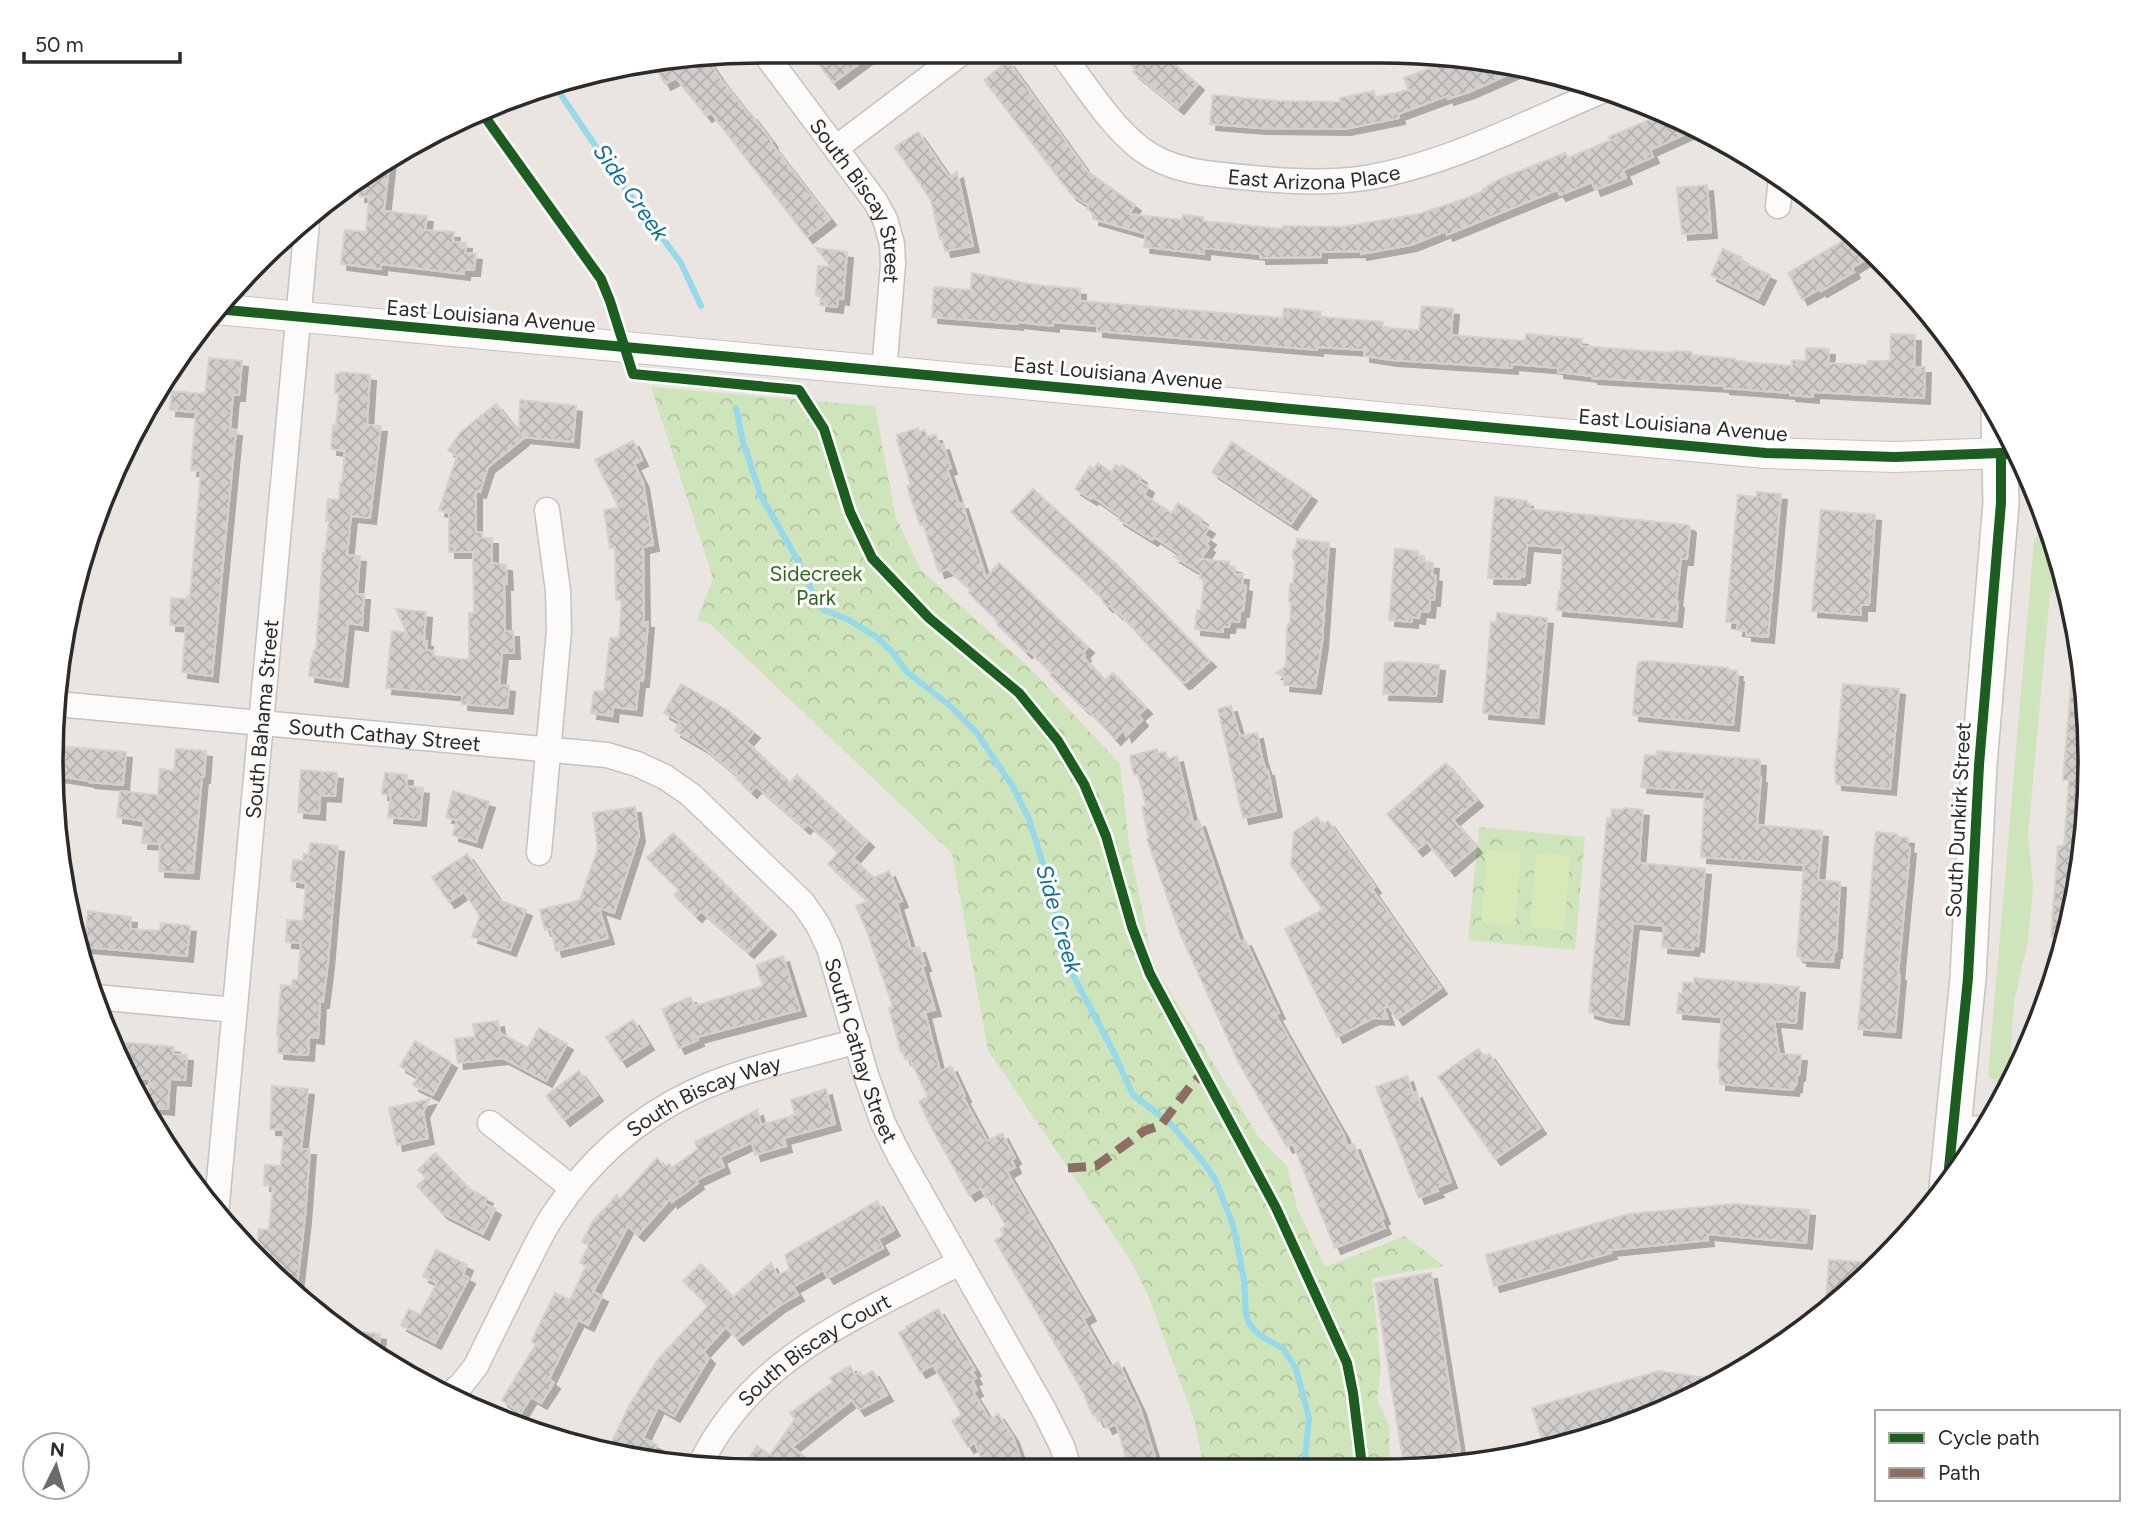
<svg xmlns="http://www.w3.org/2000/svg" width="2141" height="1522" font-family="Figtree,sans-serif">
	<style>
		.grass { fill: #cee4ba }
		.forest { fill: url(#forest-crowns) }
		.pitch { fill: #d9e8b7 }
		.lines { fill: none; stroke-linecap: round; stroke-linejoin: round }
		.stream { stroke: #95d9ea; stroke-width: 6 }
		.building { fill: url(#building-cross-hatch); stroke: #d4d1cd; stroke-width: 2; filter: url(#shadow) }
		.minor-casing { stroke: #c4c2c2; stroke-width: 27 }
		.tertiary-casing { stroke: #c4c2c2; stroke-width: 32 }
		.secondary-casing { stroke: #c4c2c2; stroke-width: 38 }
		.minor { stroke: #fcfbfa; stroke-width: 24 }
		.tertiary { stroke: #fcfbfa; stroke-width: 30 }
		.secondary { stroke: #fcfbfa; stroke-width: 35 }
		.quiet { stroke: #8d6e63; stroke-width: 9; stroke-dasharray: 18 9; stroke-linecap: butt }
		.cycleway-casing { stroke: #fff; stroke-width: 15 }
		.cycleway { stroke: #1b5e20; stroke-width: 10 }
		.labels { text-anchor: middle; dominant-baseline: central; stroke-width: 6; stroke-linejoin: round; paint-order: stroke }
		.street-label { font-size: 21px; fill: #2b2b2b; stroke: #fff }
		.park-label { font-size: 21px; fill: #2f691b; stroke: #fff }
		.water-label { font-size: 23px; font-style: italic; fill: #0e739c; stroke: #fff }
		.rim { fill: none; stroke: #2b2b2b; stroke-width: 3.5 }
	</style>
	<defs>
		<pattern id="forest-crowns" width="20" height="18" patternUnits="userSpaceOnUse" patternTransform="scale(1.75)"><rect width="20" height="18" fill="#cee4ba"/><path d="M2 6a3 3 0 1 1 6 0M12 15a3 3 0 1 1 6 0" fill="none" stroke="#b1c4a0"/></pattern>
		<pattern id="building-cross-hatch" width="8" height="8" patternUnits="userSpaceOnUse" patternTransform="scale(1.75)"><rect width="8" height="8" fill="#d0cdca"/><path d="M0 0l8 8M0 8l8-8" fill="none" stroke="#b3b0ae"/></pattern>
		<filter id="shadow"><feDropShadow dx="6" dy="6" stdDeviation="0" flood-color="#0004"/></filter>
	</defs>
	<rect width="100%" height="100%" fill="#eae5e0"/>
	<path class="grass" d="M2044,513L2053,533L2064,582L2050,593L2028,835L2033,887L2028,941L2014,1002L2010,1062L2015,1079L1999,1104L1995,1097L1998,1082L1988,1076L2034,540L2043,530Z"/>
	<g class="forest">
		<path d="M651,387L875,406L895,515L921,570L1031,669L1120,764L1129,845L1150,950L1159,974L1259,1138L1287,1166L1297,1208L1325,1267L1405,1236L1444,1266L1372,1278L1381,1370L1377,1399L1389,1425L1390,1466L1204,1467L1194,1419L1148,1295L1129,1258L988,1050L952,853L710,624L697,620L713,578Z"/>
		<path d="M1479,827L1585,837L1575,950L1468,940Z"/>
	</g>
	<g class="pitch">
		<path d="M1487,849L1521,852L1515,926L1481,923Z"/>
		<path d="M1536,853L1570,856L1564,930L1530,927Z"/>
	</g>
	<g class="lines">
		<g class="stream">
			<path d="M553,83L615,175L681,263L701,306"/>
			<path d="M736,408L743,442L761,496L793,552L817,601L824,610L849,620L878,638L894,654L907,672L948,704L977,733L1013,787L1029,819L1040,854L1073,975L1113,1051L1133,1095L1170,1123L1205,1164L1216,1181L1233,1225L1244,1279L1246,1314L1249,1323L1255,1331L1264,1338L1283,1348L1296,1369L1309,1418L1304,1466"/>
		</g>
	</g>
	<g class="building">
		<path d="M828,51H876L833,83L816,60Z"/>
		<path d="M1120,51H1159L1198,84L1178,108L1133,72L1135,70Z"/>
		<path d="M709,58L707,59L720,78L749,115L751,114L772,142L771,143L830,219L807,237L711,113L706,116L676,78L665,84L657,70L665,63Z"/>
		<path d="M1456,58L1526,67L1469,92L1448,99L1447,96L1398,114L1399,118L1345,129L1260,128L1210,124L1213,95L1278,101L1341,102L1340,98L1374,91L1375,97L1409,90L1404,78Z"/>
		<path d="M1008,61L1087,171L1135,205L1129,214L1182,220L1183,215L1203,217V221L1283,229V226L1343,227L1419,214L1467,198L1484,191L1483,189L1500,179L1565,153L1568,158L1611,140L1609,137L1667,112L1699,128L1650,150L1653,157L1623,170L1626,178L1595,190L1592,182L1560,195L1557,190L1447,235L1446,231L1411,245L1361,254V251L1321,252V257L1260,258V254L1204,248V254L1144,247L1146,234L1093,219L1094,214L1087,209L1089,206L1071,194L984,80Z"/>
		<path d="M918,132L949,177L957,172L973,246L945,251L942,238L940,239L931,200L895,147Z"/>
		<path d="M390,158L384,211L427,216L425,230L454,232L453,242L466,243L465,253L476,254L474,270H464V274L381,264V269L341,264L345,230L366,232L369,197L359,196L361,175Z"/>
		<path d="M1707,185L1711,232L1682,234L1677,188Z"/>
		<path d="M1855,234L1868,258L1852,268L1854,272L1821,291L1820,289L1802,299L1788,273Z"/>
		<path d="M816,248L847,252L843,299L838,298L837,307L820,305L821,297L816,296L818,266L831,267Z"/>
		<path d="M1723,249L1742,258L1740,261L1770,275L1758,299L1711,275Z"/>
		<path d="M972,273L1035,285L1080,289V301L1283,318L1284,308L1321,312L1320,317L1383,322L1382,328L1419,330L1422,306L1453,309L1451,335L1525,341L1526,334L1582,339L1581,346L1660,352L1674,353V351L1692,352V355L1735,359V361L1792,366V360L1806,361V348L1829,349L1828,363L1868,365V361H1890L1891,334L1915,335L1914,367H1925L1924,398L1813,392V397L1790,395V393L1724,388V386L1592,378V376L1558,372V368L1512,364V368L1391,360L1364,356V350L1317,347V350L1097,331V326L1053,322V326L1017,322V324L932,317L934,287L971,290Z"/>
		<path d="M209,358L242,361L239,395H233L230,429L236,430L212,676L182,672L186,626L170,625L171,598L187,599V596L190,597L201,471L191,470L196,412L170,410L172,391L205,394Z"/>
		<path d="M340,372L370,375L367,425L381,426L370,518L351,516L347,555L360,556L357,594H364L362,625L348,623L342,681L309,676L311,658H313L314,650H316L323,553H325L329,521H326L328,499L339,500L340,482H342L345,451L331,449L333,425L336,426L339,393H335L336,374H340Z"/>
		<path d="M520,400L576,406L573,442L522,437L523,439L488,467L480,492L476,491V532H482V538H492V563L506,565L507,584L504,583L505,631H513L514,653H502L499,685L509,686L507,708L462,704V695L386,688L392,631L407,633L396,609L426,612L424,641H427L426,650L434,651L433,656L469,660V613H474L473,552H449V513L439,510L457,456L448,450L461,432L496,404L519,433Z"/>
		<path d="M918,428L919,432L925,430L927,437L936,435L939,445L943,444L951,468L947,469L959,504L962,503L986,578L999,563L1088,647L1083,652L1085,655L1083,657L1105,680L1113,673L1146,708L1138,715L1142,720L1126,736L1124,729L1115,739L1086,708L1085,709L1050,675L1052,673L1028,650L1026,652L997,624L999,622L969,593L971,590L948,569L939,572L923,524L920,525L907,486L911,485L897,440H899L897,435Z"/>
		<path d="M633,441L642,460L634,464L643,482L653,545L643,547L644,622H648L643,681H639L636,710L613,707L612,716L591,713L594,691L604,692L610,638H619L622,600H616L615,547L610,548L604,510L619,508L595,460Z"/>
		<path d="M1232,442L1311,495L1291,524L1212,472Z"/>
		<path d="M1098,463L1111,472L1116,465L1120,468L1122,465L1141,477L1139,481L1148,487L1144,495L1172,513L1178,503L1202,519L1200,522L1209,528L1204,535L1210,539L1206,544L1209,547L1201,559L1229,562V566L1235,567L1234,574H1243L1242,585L1246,586L1243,611H1240L1239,622L1230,621L1229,627H1223V632L1195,629L1197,610L1201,611L1204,579H1200L1201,573L1175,557H1180L1181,555L1154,537L1152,540L1118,519L1120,516L1093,497L1091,499L1075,489L1090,466L1094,469Z"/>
		<path d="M1033,489L1116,564L1210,661L1186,682L1183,683L1118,612L1117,613L1110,606H1107L1103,602L1102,598L1011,512Z"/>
		<path d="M1757,492L1781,494L1768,637L1746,635V631L1737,630L1738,623L1726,622L1738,495L1757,497Z"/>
		<path d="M1495,497L1527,501V504H1530L1529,509L1688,525L1690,527L1687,559H1681L1676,601L1678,602L1676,621L1557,610L1559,591H1561L1563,548L1527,545L1524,577H1520V579L1488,578Z"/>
		<path d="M1821,510L1875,515L1869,605H1861V615L1812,611Z"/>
		<path d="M1297,539L1329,543L1322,643L1315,688L1284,685L1285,677L1276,673L1286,666L1287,626L1290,623L1291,604L1289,601L1290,584L1293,583L1295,561L1293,559V551L1296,547Z"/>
		<path d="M1395,549L1418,551V556H1424V562L1433,563L1432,575L1436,576L1434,600H1430L1429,612L1420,611L1419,618L1412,617V622L1389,620Z"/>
		<path d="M1497,613L1547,618L1538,718L1483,713L1491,622L1496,623Z"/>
		<path d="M1648,661L1728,668V670L1737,671L1736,676H1738L1733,725L1633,715L1637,667L1639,662Z"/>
		<path d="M1399,662L1439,665L1436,696L1383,694L1385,663Z"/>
		<path d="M2073,663H2083L2084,669L2089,808L2067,938L2051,937L2058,846H2064L2069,780H2063Z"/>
		<path d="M681,684L727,710L754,732L746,741L790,783L797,775L868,841L853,858L874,878L889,871L902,901L897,903L911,949L919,947L925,965L922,966L935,1010L925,1012L940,1071L951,1066L965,1096L963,1097L987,1141L1002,1133L1015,1158L1012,1160L1015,1167L1007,1172L1090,1315L1083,1319L1110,1367L1118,1362L1140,1408L1157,1464L1149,1467H1129L1116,1424L1107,1428L1102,1419L1098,1421L1095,1414L1093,1415L1085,1398L1086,1397L995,1240L1004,1235L1001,1229L1006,1226L989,1196L986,1198L981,1188L969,1195L927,1119L919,1101L928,1097L914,1067H913L910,1058L905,1059L903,1052H901L889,1008L893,1007L867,931L856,906L868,901L828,864L839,852L808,824L804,828L756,786L751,792L736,778L738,776L704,748L675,731L680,722L664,713Z"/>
		<path d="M1843,684L1899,689L1890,789L1836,784L1835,767Z"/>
		<path d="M1231,706L1240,736L1257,733L1262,758L1266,770H1268L1276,811L1243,818L1218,709Z"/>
		<path d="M57,746L126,752L123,785L89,782V781L57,776Z"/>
		<path d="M176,749L206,751L204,777H202L193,873L159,871L160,844L142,843L144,821L117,817L120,791L158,795L160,769L174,771Z"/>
		<path d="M1157,749L1158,753L1166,752L1167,759L1177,756L1193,823L1199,821L1240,942L1245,940L1279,1013L1275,1014L1344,1135L1347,1146L1354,1144L1384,1218L1381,1219L1385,1228L1335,1248L1293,1144L1287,1147L1238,1061L1180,933L1147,839L1149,838L1142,807L1146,806L1138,774L1134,775L1130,756Z"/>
		<path d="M1657,751L1760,760L1759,776L1761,777L1757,825L1822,831L1818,880L1840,882L1836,952H1834L1833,962L1801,960V957L1797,956L1804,865L1701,857L1705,792L1641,787L1645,755L1657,756Z"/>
		<path d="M1446,763L1477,800L1453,820L1476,847L1449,870L1427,842L1417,850L1387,814Z"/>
		<path d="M301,770L337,773L335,796L320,795L319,814L298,812Z"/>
		<path d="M385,773L407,775L406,786L423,788L420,820L388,817L391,795L382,794Z"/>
		<path d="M453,791L489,802L476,842L453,835L457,820L446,817Z"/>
		<path d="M635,807L639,836L614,913L599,908L608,938L556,951L551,929L545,930L540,910L580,900L598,848L593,813Z"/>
		<path d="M1624,808L1643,810L1639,863L1705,869L1698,946L1694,945L1693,950L1662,947L1664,926L1633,923L1623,1019L1605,1017L1589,1012L1607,818L1611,819L1612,809L1623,810Z"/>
		<path d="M1317,817L1323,825L1328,821L1375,887L1372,889L1441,988L1397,1019L1388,1006L1384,1008L1388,1019L1373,1018L1337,1037L1285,929L1323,910L1291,865L1294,832Z"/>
		<path d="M1876,832L1897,834V837L1908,838L1907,847L1910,848L1898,975H1900L1895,1032L1858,1029Z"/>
		<path d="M673,833L770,929L748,952L701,911L696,916L674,895L679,890L647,858Z"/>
		<path d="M310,843L338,846L328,962L323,1002H320L318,1038L309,1037L308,1055L278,1053L279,1035H277L281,985L292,986L293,980H298L301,943L286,942L287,920L303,921L306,883L291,881L293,860L303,861L304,854L309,855Z"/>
		<path d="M467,854L499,900L526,910L510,950L472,937L480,916L464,892L449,902L432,877Z"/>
		<path d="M88,911L131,917L130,929L160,931L161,923L190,926L187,956L85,947Z"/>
		<path d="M783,956L800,1010L697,1037L698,1040L679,1048L662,1009L690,997L695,1006L763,986L756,965Z"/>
		<path d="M1694,978L1799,987L1796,1023L1774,1021L1779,1054L1801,1055L1799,1075H1797L1796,1086H1794L1793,1090L1720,1084V1068H1718L1722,1017L1677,1013L1679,993L1682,994L1683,982L1694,983Z"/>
		<path d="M633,1020L648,1044L621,1061L606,1037Z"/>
		<path d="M498,1021L500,1033L528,1048L539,1028L567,1044L546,1081L503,1058L458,1063L455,1039L475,1037L473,1024Z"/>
		<path d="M109,1041L174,1047L173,1054L187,1055L185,1080L170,1079L168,1109L147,1107L150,1079L127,1077Z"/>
		<path d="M415,1041L451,1062L433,1095L413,1085L418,1077L400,1066Z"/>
		<path d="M1478,1049L1485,1057L1489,1054L1540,1128L1495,1159L1438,1077Z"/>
		<path d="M579,1071L597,1095L564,1120L546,1096Z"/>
		<path d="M1407,1076L1413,1094L1416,1092L1451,1182L1436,1188L1438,1191L1419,1198L1376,1087Z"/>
		<path d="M272,1086L308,1089L301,1149H310L305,1217L296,1294L266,1266L267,1252L257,1251L259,1229L269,1230L273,1186L264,1185L265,1165L281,1166L284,1130L270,1129Z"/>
		<path d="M826,1089L835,1124L784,1138L786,1146L755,1155L752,1142L720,1157L724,1167L696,1180L698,1183L672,1202L670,1199L638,1235L628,1226L593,1292L602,1296L588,1325L578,1320L549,1379L554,1383L541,1403L531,1397L521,1413L502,1400L536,1344L532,1342L535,1334L555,1293L570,1300L586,1266L580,1263L589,1245L582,1242L593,1221L617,1195L620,1199L657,1158L664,1167L669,1164L672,1168L698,1149L695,1142L757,1110L761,1125L795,1115L791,1100Z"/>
		<path d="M430,1099L423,1112L428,1138L397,1145L389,1108Z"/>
		<path d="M435,1153L469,1189L487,1198L484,1203L495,1209L483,1234L442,1213L417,1186L426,1178L418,1170Z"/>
		<path d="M877,1201L894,1230L878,1239L883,1248L828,1278L823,1270L793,1287L798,1295L779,1306L737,1339L726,1327L703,1352L709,1358L674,1416L658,1407L643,1438L657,1445L650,1459L607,1452L629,1406L659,1358L708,1306L683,1281L701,1264L733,1297L771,1263L777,1275L790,1270L785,1255Z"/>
		<path d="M1734,1204L1809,1210L1806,1243L1707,1234L1708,1240L1609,1250L1611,1253L1494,1286L1486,1255L1629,1214Z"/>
		<path d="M436,1250L467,1265L463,1275L469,1278L435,1343L401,1325L409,1309L420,1315L437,1283L423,1276Z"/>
		<path d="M1829,1260L1862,1262L1861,1281L1848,1295L1825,1311Z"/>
		<path d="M1431,1273L1447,1372L1462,1465L1404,1466L1375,1283Z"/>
		<path d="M938,1309L975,1370L972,1371L976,1378L972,1380L977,1390L973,1392L990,1420L998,1414L1013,1437L1024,1468H985L975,1443L968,1447L952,1421L962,1415L933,1365L920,1372L899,1333L907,1329L906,1327Z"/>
		<path d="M337,1330L380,1334L378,1355L367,1348Z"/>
		<path d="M850,1366L855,1375L860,1372L862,1377L873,1371L887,1395L859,1410L852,1400L821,1424L792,1447L803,1455L794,1469L753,1470L745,1464L757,1446L770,1455L795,1419L790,1413L833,1382L830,1378Z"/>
		<path d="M1659,1371L1721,1380L1694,1398L1674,1407L1668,1406L1543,1443L1532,1408Z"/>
	</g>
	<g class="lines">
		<g class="minor-casing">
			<g id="minor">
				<path id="s1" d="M763,51L875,201L885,219L892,244L893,264L884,372"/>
				<path id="s2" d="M1060,51C1084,83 1109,124 1141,149C1170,171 1207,174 1242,177C1283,181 1324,184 1365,178C1446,165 1528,122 1604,90"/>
				<path d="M836,148L964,51"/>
				<path d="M1778,206L1781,179"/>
				<path id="s3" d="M57,704L607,755L637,764L665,777L691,795L803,903L818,925L829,948L867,1078L883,1123L899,1155L1044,1410L1062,1446L1069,1468"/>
				<path d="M539,853L559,631L558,591L547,510"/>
				<path d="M95,997L235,1010"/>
				<path d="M490,1123L572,1188"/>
				<path d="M1953,1130L1984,1128"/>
				<path id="s4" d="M216,1214L307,222"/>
				<path id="s5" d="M446,1397L461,1385L476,1366C491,1335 506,1305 521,1275C532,1254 541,1233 554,1214C589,1161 636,1119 693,1092C741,1069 805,1056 857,1041"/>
				<path id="s6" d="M699,1467C751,1357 858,1316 959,1263"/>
			</g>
		</g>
		<g class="tertiary-casing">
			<path id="tertiary" d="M216,309L1766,453L1895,457L2001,453"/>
		</g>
		<g class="secondary-casing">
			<path id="secondary" d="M1947,1188L1968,978L1979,765L2001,503L1999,414"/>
		</g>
		<use href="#minor" class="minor"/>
		<use href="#tertiary" class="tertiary"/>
		<use href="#secondary" class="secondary"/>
		<path class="quiet" d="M1068,1168L1096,1166L1144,1131L1161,1125L1192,1084L1203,1073"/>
		<g class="cycleway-casing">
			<g id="cycleway">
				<path d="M480,110L601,279L610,301L633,374L799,390L824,429L850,512L872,558L929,618L1019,693L1058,741L1084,784L1106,836L1132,927L1150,974L1276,1208L1347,1363L1353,1393L1362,1466"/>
				<path d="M216,309L1766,453L1895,457L2001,453L2018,456"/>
				<path d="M1947,1188L1968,978L1979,765L2001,503V453"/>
			</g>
		</g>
		<use href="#cycleway" class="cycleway"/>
	</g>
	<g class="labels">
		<g class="street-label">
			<text stroke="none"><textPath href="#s2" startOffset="306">East Arizona Place</textPath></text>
			<text stroke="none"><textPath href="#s1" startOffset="180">South Biscay Street</textPath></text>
			<text transform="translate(491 316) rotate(5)">East Louisiana Avenue</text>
			<text transform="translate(1118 373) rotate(5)">East Louisiana Avenue</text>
			<text transform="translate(1683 425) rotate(5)">East Louisiana Avenue</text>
			<text stroke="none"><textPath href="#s4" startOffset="497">South Bahama Street</textPath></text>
			<text stroke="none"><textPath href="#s3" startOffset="329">South Cathay Street</textPath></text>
			<text transform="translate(1958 820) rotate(-87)">South Dunkirk Street</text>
			<text stroke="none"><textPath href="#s3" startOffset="961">South Cathay Street</textPath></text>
			<text stroke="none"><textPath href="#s5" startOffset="410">South Biscay Way</textPath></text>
			<text stroke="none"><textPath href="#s6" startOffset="168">South Biscay Court</textPath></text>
		</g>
		<g class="park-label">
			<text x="816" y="573">Sidecreek<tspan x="816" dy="24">Park</tspan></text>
		</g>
		<g class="water-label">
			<text transform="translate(631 192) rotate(55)">Side Creek</text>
			<text transform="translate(1059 919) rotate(74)">Side Creek</text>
		</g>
	</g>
	<path d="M0 0H2141V1522H0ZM761 63H1380A698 698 0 0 1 2078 761V761A698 698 0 0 1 1380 1459H761A698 698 0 0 1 63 761V761A698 698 0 0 1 761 63Z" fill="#fff" fill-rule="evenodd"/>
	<path class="rim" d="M761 63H1380A698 698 0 0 1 2078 761V761A698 698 0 0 1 1380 1459H761A698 698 0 0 1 63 761V761A698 698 0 0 1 761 63Z"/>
	<rect x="1875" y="1410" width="245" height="91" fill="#ffffff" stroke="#aaaaaa" stroke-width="2"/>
	<rect x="1889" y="1433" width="35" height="10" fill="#1b5e20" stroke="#aaaaaa" stroke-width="2"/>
	<text x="1938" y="1445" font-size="21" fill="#2b2b2b">Cycle path</text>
	<rect x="1889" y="1468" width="35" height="10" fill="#8d6e63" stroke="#aaaaaa" stroke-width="2"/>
	<text x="1938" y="1480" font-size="21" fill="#2b2b2b">Path</text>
	<g transform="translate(56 1466) rotate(5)"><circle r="33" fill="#ffffff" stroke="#aaaaaa" stroke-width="2"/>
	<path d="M0-5L12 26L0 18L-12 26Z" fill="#6e6c6a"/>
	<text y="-10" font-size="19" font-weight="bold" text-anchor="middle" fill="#2b2b2b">N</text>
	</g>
	<path d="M24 52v10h156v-10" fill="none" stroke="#2b2b2b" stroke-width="3.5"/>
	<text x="35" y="52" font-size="21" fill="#2b2b2b" stroke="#ffffff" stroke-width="5" paint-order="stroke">50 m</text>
</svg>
